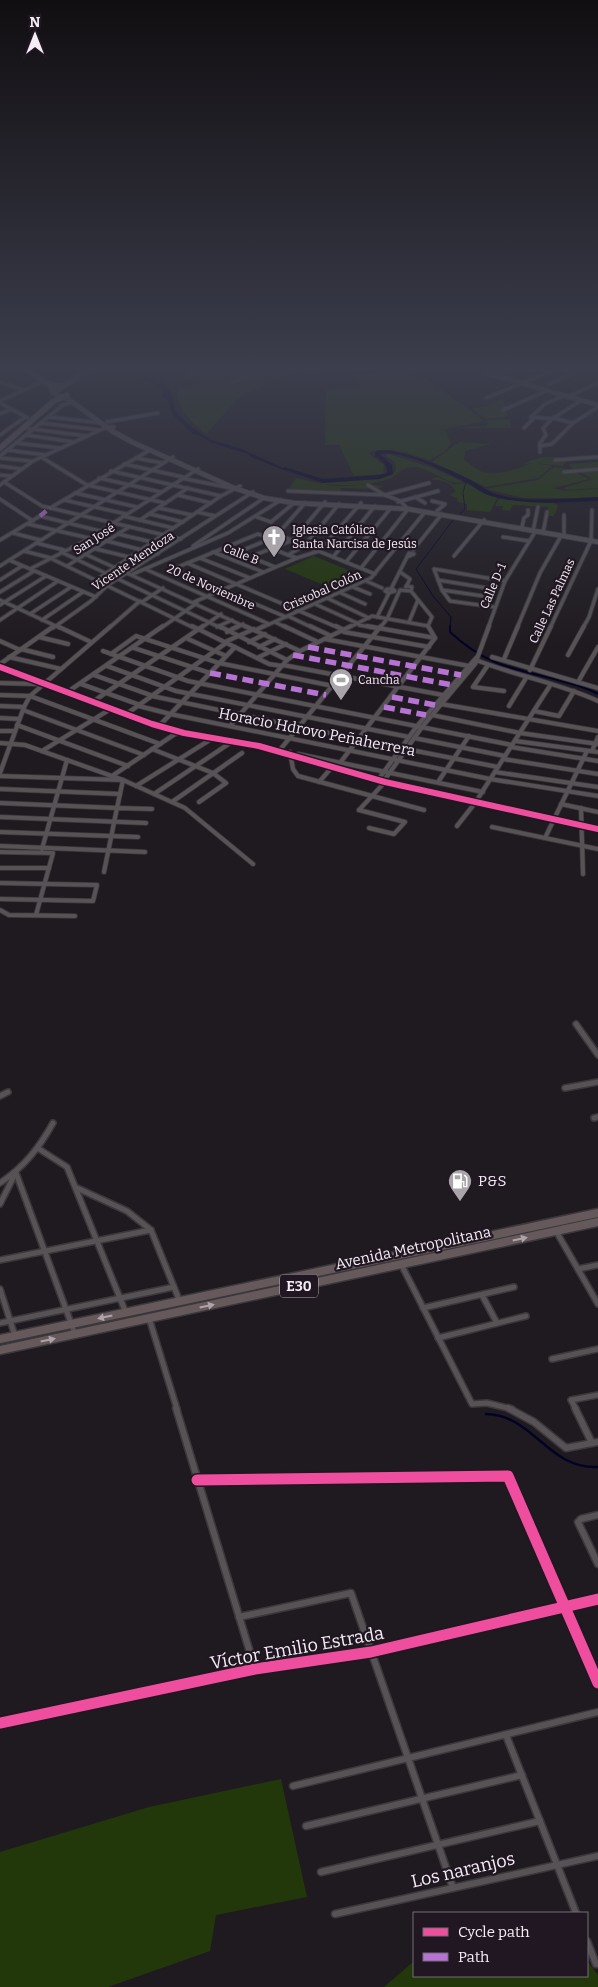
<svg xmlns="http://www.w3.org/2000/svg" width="598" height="1987" font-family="Bitter,serif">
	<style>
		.green { fill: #22380a }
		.water { fill: #030226 }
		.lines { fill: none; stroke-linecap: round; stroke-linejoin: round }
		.stream-far2 { stroke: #030226; stroke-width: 1 }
		.stream-far1 { stroke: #030226; stroke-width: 2 }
		.stream { stroke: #030226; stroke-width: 2.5 }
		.river { fill: #030226; fill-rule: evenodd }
		.minor-far3-casing { stroke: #3b373b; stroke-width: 5 }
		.minor-far2-casing { stroke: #3b373b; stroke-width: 5.5 }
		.minor-far1-casing { stroke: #3b373b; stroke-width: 8 }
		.minor-casing { stroke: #3b373b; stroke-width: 9 }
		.tertiary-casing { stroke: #3b373b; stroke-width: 5.5 }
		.secondary-casing { stroke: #3b373b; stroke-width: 6 }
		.primary-casing { stroke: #3b373b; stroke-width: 7 }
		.trunk-casing { stroke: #3b373b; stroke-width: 11 }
		.minor-far3 { stroke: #565256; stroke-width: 3 }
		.minor-far2 { stroke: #565256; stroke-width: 4 }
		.minor-far1 { stroke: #565256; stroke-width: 5 }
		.minor { stroke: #565256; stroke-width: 6 }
		.tertiary { stroke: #565256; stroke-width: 4 }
		.secondary { stroke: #565256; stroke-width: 4.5 }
		.primary { stroke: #65595d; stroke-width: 5 }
		.trunk { stroke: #66595c; stroke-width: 8 }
		.quiet-far1 { stroke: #b673d3; stroke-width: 4.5; stroke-dasharray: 8 4.5; stroke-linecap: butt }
		.quiet { stroke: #b673d3; stroke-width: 5.5; stroke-dasharray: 11 5.5; stroke-linecap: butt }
		.cycleway-far1-casing { stroke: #201722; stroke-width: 9 }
		.cycleway-casing { stroke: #201722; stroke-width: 14 }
		.cycleway-far1 { stroke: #ef4d9e; stroke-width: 6 }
		.cycleway { stroke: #ef4d9e; stroke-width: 11 }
		.oneway { fill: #ada3a8 }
		.labels { text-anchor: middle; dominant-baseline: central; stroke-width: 4.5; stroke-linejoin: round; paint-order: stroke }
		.far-poi-label { font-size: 12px; fill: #f4edf5; stroke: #201722; text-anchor: start }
		.far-street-label { font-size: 12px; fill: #f4edf5; stroke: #201722 }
		.shield { fill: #201722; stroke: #b4adb6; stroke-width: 1 }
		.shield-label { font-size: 14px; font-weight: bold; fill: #f4edf5 }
		.street-label { font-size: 15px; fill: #f4edf5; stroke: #201722 }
		.poi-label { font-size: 15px; fill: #f4edf5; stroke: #201722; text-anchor: start }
		.near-street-label { font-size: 18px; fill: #f4edf5; stroke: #201722 }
	</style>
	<rect width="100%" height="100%" fill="#1f1a1f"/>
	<g class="green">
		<path d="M202,368H320V374L294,372L238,398L206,434C191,421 176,410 178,388L196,384L182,378Z"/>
		<path d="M364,368H396L402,373L426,378L484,421L445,429L451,444L444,452L429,460C408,453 389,446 368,453L384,465L383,474L354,476L339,445H325L326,390L362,385L352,375L386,373Z"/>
		<path d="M503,399L508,417L486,419L472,408L484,407Z"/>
		<path d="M510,419L511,428H454L487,426L488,420Z"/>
		<path d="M459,442L491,444L465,451L464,460C469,463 475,469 481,471C496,477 518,469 532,463L522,465C537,456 551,455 568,459L563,466L533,463L552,466L538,478L486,487L432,462Z"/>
		<path d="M389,454L433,468L463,482C445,486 430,466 412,467C402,467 397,476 389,479C368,486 343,486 323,484C343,490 364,481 385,487L364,489L341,488L339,492L288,490L296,478L322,484V483L381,479L392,475L396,470L395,462L385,456Z"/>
		<path d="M598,462V488L566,490L563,488L593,479L571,468L569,464Z"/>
		<path d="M554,467L568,469L589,479L553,488L565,491L598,489V498H524L486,489L538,480Z"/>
		<path d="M438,477L454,485L462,483L471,485L497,498L490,512L467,510V504L458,502L457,498L449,495L456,491C450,482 443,480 433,480L432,478Z"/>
		<path d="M499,499L552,503L558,505L556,513L553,516H548V507L513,505L510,511L502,510L503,506H495Z"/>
		<path d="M314,556L360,575L331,588L285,569Z"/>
		<path d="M281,1779L307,1897L216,1915L210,1951L108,1987H0V1852L149,1807Z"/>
		<path d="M414,1961V1976H587V1961L598,1975V1987H384Z"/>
	</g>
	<path class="water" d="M100,368C123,368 156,368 170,391C174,397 174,404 175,409C178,418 202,435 210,438L209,439L242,449L283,468L305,475L284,470L251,457L248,454L212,443L197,434L194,435L172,414L167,400L162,397V391L157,385H153L139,377Z"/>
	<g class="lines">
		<g class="stream-far2">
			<path d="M460,514L465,509L463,493L466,481"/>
			<path d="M450,628L451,617L433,596L416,569L454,519"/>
		</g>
		<path class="stream-far1" d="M450,626V632C487,666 512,668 558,680C571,684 586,687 598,694"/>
		<path class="stream" d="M486,1414C534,1415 547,1469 598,1467"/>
		<g class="river">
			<path d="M89,368H111L123,370L120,372L92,370Z"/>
			<path d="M388,450C416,455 442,466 467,478C475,482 483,488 491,492C519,504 568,498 598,497V501C562,502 526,506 491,496C482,494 475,487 467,483C445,472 404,450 380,454L392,465L393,474L379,479L323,483L282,469L285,467L323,479L379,475L387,473C388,464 381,461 375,456V452L378,450Z"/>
		</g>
		<g class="minor-far3-casing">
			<g id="minor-far3">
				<path d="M222,376L246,369L297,371L306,368"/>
				<path d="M0,382L24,390"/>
				<path d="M233,382L260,371"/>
				<path d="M549,384L569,375L578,368"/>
				<path d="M567,397L598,383"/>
				<path d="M486,398L554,370"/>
				<path d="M0,401L44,381"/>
				<path d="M0,403L28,418"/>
				<path d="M503,410L546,391"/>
				<path d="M0,414L11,409"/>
				<path d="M49,417L102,423"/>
				<path d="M531,417L545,404L563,396"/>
				<path d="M531,417L552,419"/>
				<path d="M553,418L573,423"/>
				<path d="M107,422L158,413"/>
				<path d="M41,423L99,430"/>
				<path d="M24,428L87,436"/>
				<path d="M524,428L535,417"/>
				<path d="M0,435L25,417"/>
				<path d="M26,435L74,442"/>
				<path d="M16,443L60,448"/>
				<path d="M540,446L552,444L573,423L598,407"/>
				<path d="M7,450L46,455"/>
				<path d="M540,452V443L546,435L543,428L552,419L580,401"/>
				<path d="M0,456L63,405L72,402"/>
				<path d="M41,457L87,485L165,503"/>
				<path d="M0,458L31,461"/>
				<path d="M136,458L162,463"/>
				<path d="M555,460L598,457"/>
				<path d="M124,464L183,477"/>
				<path d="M0,466L21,469"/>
				<path d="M111,471L221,496"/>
				<path d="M564,472L598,469"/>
				<path d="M0,475L11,476"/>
				<path d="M99,478L161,492"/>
				<path d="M181,478L231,488"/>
				<path d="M4,482L42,506L181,539"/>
				<path d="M0,485L33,461L107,427H114"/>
				<path d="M368,485L383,494"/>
				<path d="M288,491L385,495L429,483"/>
				<path d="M75,493L137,507"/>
				<path d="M178,495L211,503"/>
				<path d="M415,497L425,503"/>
				<path d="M0,499L33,521"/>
				<path d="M64,500L126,514"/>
				<path d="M432,501L445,504L437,511"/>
				<path d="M398,502L438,491"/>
				<path d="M50,508L150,450"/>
				<path d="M159,508L192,515"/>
				<path d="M197,512L215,516"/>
				<path d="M150,514L183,522"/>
				<path d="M564,515V534"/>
				<path d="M123,516L173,528"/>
				<path d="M257,517L271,522L294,503"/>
				<path d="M140,520L188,488"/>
				<path d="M28,524L89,538"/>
				<path d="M522,527L524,518L528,515V510"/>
				<path d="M533,531L538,507"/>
				<path d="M13,533L40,540"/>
				<path d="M543,533L547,512"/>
				<path d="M118,534L152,542"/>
				<path d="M279,535L375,574"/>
				<path d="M91,537L158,554"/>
				<path d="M503,537L529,541"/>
				<path d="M0,540L40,516L100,531"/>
				<path d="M36,543L64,550"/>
				<path d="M193,546L264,498"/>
				<path d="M72,547L88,554"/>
				<path d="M96,549L129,557"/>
				<path d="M273,549L288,555"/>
				<path d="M413,550L442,514"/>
				<path d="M24,551L51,558"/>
				<path d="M61,552L221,628"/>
				<path d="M213,552L263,572"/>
				<path d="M238,552L275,537L305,503"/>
				<path d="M238,552L275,567"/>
				<path d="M87,555L248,628"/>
				<path d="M454,556L484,520"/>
				<path d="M250,557L293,540L325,502"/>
				<path d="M333,557L375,506"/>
				<path d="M50,558L194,628"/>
				<path d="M200,558L250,578"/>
				<path d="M297,558L288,555L305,545L339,504"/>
				<path d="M9,560L96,597"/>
				<path d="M346,562L391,508"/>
				<path d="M187,563L339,628"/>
				<path d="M0,566L173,457"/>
				<path d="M67,566L129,527"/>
				<path d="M361,568L408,509L400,501L385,495"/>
				<path d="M30,569L85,541L198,469"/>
				<path d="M145,569L269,624"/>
				<path d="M173,569L286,617"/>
				<path d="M173,569L258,534L272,539L280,535"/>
				<path d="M400,572L410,579L406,587"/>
				<path d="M133,574L228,533L281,500"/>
				<path d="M0,580L22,566"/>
				<path d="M96,580L221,496L240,486"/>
				<path d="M438,580L493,589"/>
				<path d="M366,581L382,588"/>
				<path d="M406,586L412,587L411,591L432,617L428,626"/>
				<path d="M353,587L370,594"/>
				<path d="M387,589H393L395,591L388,593L385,591Z"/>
				<path d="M391,589L409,553L414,554L407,557"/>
				<path d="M442,590L490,597"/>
				<path d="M0,592L34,571"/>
				<path d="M341,593L365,604"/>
				<path d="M327,598L369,618"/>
				<path d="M0,600L60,628"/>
				<path d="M142,602L163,588"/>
				<path d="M194,602L297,558L319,551L361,503"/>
				<path d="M315,604L357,623"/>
				<path d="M0,605L46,576"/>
				<path d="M494,607L450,601L442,590L434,569L505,581"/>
				<path d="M30,614L71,587"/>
				<path d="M288,616L313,628"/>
				<path d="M377,617L389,593"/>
				<path d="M0,620L58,581"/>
				<path d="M42,620L83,592"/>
				<path d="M275,622L287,628"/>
				<path d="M409,622L418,600"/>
				<path d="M359,625L374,628"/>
				<path d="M217,627L232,620"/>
				<path d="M53,628L91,601L108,585L253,492"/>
				<path d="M109,628L140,601"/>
				<path d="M161,628L197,603"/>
				<path d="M201,628L221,614"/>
				<path d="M236,628L243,624"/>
				<path d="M261,628L371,578L425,512"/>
				<path d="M348,628L372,616L428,626"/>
				<path d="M380,628L387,619L400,590L411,591"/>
				<path d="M488,628L505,581L535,532"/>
				<path d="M517,628L540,573L561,536"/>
				<path d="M550,628L591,541L592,510"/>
				<path d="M583,628L589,617L598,589"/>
			</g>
		</g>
		<g class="minor-far2-casing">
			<g id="minor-far2">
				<path d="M57,626L91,642"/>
				<path d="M192,626L257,658L286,644"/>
				<path d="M219,626L287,660"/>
				<path d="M245,626L300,651"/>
				<path d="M284,626L318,642"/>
				<path d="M310,626L331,636"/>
				<path d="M336,626L344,630"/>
				<path d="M367,626L435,638"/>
				<path d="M256,630L264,626"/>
				<path d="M227,632L238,626"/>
				<path d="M344,632L429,647"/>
				<path d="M39,637L68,644"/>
				<path d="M188,639L226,656"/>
				<path d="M325,639L469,666"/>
				<path d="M0,641L20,650"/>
				<path d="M225,642L254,629"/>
				<path d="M249,642L265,634"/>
				<path d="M259,647L275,639"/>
				<path d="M134,648L210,673"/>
				<path d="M21,649L53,657"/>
				<path d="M103,651L188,681L512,745"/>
				<path d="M111,654L136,636L219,663L333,686"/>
				<path d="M568,655L584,626"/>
				<path d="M9,657L61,669"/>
				<path d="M492,657L598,688"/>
				<path d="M257,658L269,664L282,666"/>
				<path d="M504,659L518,626"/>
				<path d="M476,660C516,676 559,683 598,701"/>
				<path d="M0,664L54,626"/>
				<path d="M283,665L448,696"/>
				<path d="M488,665L473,687L504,691"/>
				<path d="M107,666L176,691L409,737"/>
				<path d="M0,667L152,724L184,733L259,746L385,782L598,829"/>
				<path d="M530,670L551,626"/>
				<path d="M94,675L153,696"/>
				<path d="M578,682L598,647"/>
				<path d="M0,683L36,684"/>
				<path d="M81,684L140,705"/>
				<path d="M66,693L163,626"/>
				<path d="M0,695L30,696L160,744"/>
				<path d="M152,696L401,748"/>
				<path d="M91,703L203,626"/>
				<path d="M441,704L598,731"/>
				<path d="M0,706L24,707"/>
				<path d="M139,706L170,714L490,779L598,796"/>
				<path d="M509,706L526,678"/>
				<path d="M23,710L144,755"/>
				<path d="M534,711L559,716L574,691"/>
				<path d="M125,715L226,643"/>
				<path d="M432,715L520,733L598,744"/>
				<path d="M0,718L19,719"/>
				<path d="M17,725L128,766"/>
				<path d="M159,726L235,647"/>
				<path d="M230,726L287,660L300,651L351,626"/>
				<path d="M0,731H15"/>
				<path d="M414,738L505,756"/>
				<path d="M515,741L598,752"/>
				<path d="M0,743L25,745L123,780L185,808L253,864"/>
				<path d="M511,747L598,761"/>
				<path d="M152,749L213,773L226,783L199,802"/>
				<path d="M406,749L498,767"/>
				<path d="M42,751L109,710"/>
				<path d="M279,751L381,626"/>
				<path d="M592,751L598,737"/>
				<path d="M290,752L293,769L298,776L424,810"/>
				<path d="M298,754L483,792"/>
				<path d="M503,759L598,774"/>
				<path d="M340,763L435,638L428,626"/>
				<path d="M495,772L598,787"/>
				<path d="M0,773L24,707L30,696L111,626"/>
				<path d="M0,776L123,780L117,808L0,803"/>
				<path d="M112,776L175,734L180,733"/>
				<path d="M378,780L417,726L476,658"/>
				<path d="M319,782L333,766"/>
				<path d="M383,782L422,727L475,664L489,626"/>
				<path d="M438,782L469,736"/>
				<path d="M136,786L213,738"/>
				<path d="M0,789L120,794"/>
				<path d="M154,794L233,741"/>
				<path d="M172,802L242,753"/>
				<path d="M561,804L598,812"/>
				<path d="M581,808L583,874"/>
				<path d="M359,810L405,822L394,834L369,828"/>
				<path d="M359,810L385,782"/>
				<path d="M0,817L146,823"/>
				<path d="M457,826L475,803L551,684"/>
				<path d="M492,827L598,849"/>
				<path d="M0,832L138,837"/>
				<path d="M545,838L587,751"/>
				<path d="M0,846L145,852"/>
				<path d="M42,849L67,760"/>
				<path d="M0,852L53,853L36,915"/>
				<path d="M0,868H49"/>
				<path d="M104,872L117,808L152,809"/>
				<path d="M0,883L97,885L93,901L0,899"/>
				<path d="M0,910L9,915L75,916"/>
			</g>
		</g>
		<g class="minor-far1-casing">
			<g id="minor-far1">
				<path d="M576,1024L598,1055"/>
				<path d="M565,1088L598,1082"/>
				<path d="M0,1096L8,1092"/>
				<path d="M594,1118L598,1117"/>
				<path d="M39,1149L67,1167L126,1313"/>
				<path d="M16,1173L75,1334"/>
				<path d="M0,1183C24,1167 39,1148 53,1123"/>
				<path d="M77,1188L127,1211L151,1230L180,1302"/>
				<path d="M0,1204L15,1174"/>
				<path d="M556,1231L598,1304"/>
				<path d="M0,1260L151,1230"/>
				<path d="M401,1264L472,1404L487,1403L512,1409"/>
				<path d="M578,1269L598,1265"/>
				<path d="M0,1289L15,1336"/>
				<path d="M482,1295L497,1323"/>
				<path d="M423,1308L514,1287"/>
				<path d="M149,1318L177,1409"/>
				<path d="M0,1323L174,1287"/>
				<path d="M438,1338L526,1316"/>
				<path d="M552,1359L598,1349"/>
				<path d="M576,1409L571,1400L598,1395"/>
			</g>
		</g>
		<g class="minor-casing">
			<g id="minor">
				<path d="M176,1408L255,1669"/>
				<path d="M508,1408L534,1422L566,1448L598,1442"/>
				<path d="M575,1408L592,1443"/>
				<path d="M197,1480L508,1476L598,1683"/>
				<path d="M598,1515L581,1519L578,1522L598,1564"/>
				<path d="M239,1617L351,1593L453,1888"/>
				<path d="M0,1723L255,1669L371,1652L598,1599"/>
				<path d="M506,1735L576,1913"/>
				<path d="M293,1786L598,1712"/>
				<path d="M306,1826L522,1775"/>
				<path d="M321,1872L540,1821"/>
				<path d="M335,1914L598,1856"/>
				<path d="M587,1941L596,1964H598"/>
			</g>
		</g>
		<g class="tertiary-casing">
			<path id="tertiary" d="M490,374L598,405"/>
		</g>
		<g class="secondary-casing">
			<g id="secondary">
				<path d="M24,368L49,385L53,393"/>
				<path d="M476,368L506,369"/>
				<path d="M489,369H497L501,372L489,374L486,371Z"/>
				<path d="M501,372L511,370L598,368"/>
				<path d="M57,395L68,399L112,431L132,442L234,488L264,498L294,503L408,509L598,542"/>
			</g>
		</g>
		<g class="primary-casing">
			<g id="primary">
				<path d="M47,383L54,386H64"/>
				<path d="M56,391L90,368"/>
				<path d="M0,448L54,401L67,395"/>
			</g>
		</g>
		<g class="trunk-casing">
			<g id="trunk">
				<path d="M0,1339L598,1213"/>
				<path d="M0,1350L598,1222"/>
			</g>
		</g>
		<use href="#minor-far3" class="minor-far3"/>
		<use href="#minor-far2" class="minor-far2"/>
		<use href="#minor-far1" class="minor-far1"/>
		<use href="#minor" class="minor"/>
		<use href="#tertiary" class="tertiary"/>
		<use href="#secondary" class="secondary"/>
		<use href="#primary" class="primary"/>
		<use href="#trunk" class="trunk"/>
		<path class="quiet-far1" d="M40,516L50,508"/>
		<g class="quiet">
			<path d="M308,647L461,675"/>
			<path d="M293,655L452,685"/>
			<path d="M210,673L326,695"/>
			<path d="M392,697L435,705"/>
			<path d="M384,707L426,715"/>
		</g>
		<g class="cycleway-far1-casing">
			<path id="cycleway-far1" d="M0,667L152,724L184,733L259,746L385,782L598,829"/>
		</g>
		<g class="cycleway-casing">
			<g id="cycleway">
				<path d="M197,1480L508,1476L598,1683"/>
				<path d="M0,1723L255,1669L371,1652L598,1599"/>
			</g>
		</g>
		<use href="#cycleway-far1" class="cycleway-far1"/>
		<use href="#cycleway" class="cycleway"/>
	</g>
	<defs><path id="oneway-solid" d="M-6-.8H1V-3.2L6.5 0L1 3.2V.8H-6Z" transform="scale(1.25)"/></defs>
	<g class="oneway">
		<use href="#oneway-solid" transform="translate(520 1239) rotate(-12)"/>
		<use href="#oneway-solid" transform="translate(207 1306) rotate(-12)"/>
		<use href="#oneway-solid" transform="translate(105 1317) rotate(168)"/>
		<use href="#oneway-solid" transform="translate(48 1340) rotate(-12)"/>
	</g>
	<linearGradient id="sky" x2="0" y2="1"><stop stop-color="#110e11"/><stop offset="0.57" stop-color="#3c3e4d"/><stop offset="1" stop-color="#3c3e4d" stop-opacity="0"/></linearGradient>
	<rect width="598" height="646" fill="url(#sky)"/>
	<defs>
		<g id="church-pin" transform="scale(1.25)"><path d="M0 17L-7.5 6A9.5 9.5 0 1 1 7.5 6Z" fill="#a9a3aa" stroke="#201722"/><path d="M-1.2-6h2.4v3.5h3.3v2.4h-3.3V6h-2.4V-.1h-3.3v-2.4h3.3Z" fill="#fff"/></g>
		<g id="stadium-pin" transform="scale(1.25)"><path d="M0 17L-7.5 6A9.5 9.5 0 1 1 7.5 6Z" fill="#a9a3aa" stroke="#201722"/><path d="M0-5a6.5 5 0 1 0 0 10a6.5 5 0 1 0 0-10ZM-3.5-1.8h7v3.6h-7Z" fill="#fff"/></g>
		<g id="fuel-pin" transform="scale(1.25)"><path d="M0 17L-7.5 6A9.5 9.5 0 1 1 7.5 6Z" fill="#a9a3aa" stroke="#201722"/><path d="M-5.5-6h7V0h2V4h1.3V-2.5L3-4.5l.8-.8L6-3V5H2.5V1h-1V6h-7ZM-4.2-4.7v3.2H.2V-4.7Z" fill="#fff"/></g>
	</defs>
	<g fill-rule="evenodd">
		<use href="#church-pin" x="274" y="537"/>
		<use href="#stadium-pin" x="341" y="680"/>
		<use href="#fuel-pin" x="460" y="1181"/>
	</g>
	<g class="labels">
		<g class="far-poi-label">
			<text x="292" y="530">Iglesia Católica<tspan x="292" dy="14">Santa Narcisa de Jesús</tspan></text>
			<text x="358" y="680">Cancha</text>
		</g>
		<g class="far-street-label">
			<text transform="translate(94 539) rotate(-33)">San José</text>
			<text transform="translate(241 554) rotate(22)">Calle B</text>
			<text transform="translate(133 561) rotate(-34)">Vicente Mendoza</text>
			<text transform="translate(493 586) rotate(-67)">Calle D-1</text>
			<text transform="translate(211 587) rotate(24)">20 de Noviembre</text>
			<text transform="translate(322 591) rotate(-24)">Cristobal Colón</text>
			<text transform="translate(552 601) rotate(-65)">Calle Las Palmas</text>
		</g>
		<rect class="shield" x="280" y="1274.5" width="38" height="23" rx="4"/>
		<g class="shield-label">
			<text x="299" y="1286">E30</text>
		</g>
		<g class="street-label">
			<text transform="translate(317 732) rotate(11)">Horacio Hdrovo Peñaherrera</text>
			<text transform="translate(413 1248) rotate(-12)">Avenida Metropolitana</text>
		</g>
		<g class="poi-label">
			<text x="478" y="1181">P&amp;S</text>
		</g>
		<g class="near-street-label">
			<text transform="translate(297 1648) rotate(-10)">Víctor Emilio Estrada</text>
			<text transform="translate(463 1870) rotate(-13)">Los naranjos</text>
		</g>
	</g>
	<rect x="413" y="1912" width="175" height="65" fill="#201722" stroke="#756d76"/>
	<rect x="423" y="1928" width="25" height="8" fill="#ef4d9e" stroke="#756d76"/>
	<text x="458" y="1937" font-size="15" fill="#f4edf5">Cycle path</text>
	<rect x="423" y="1953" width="25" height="8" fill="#b673d3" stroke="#756d76"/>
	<text x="458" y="1962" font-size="15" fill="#f4edf5">Path</text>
	<g transform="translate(35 35)" stroke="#201722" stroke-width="4" paint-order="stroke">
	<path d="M0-4L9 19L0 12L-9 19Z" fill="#f4edf5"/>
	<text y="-8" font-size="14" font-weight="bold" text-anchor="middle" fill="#f4edf5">N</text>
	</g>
</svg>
